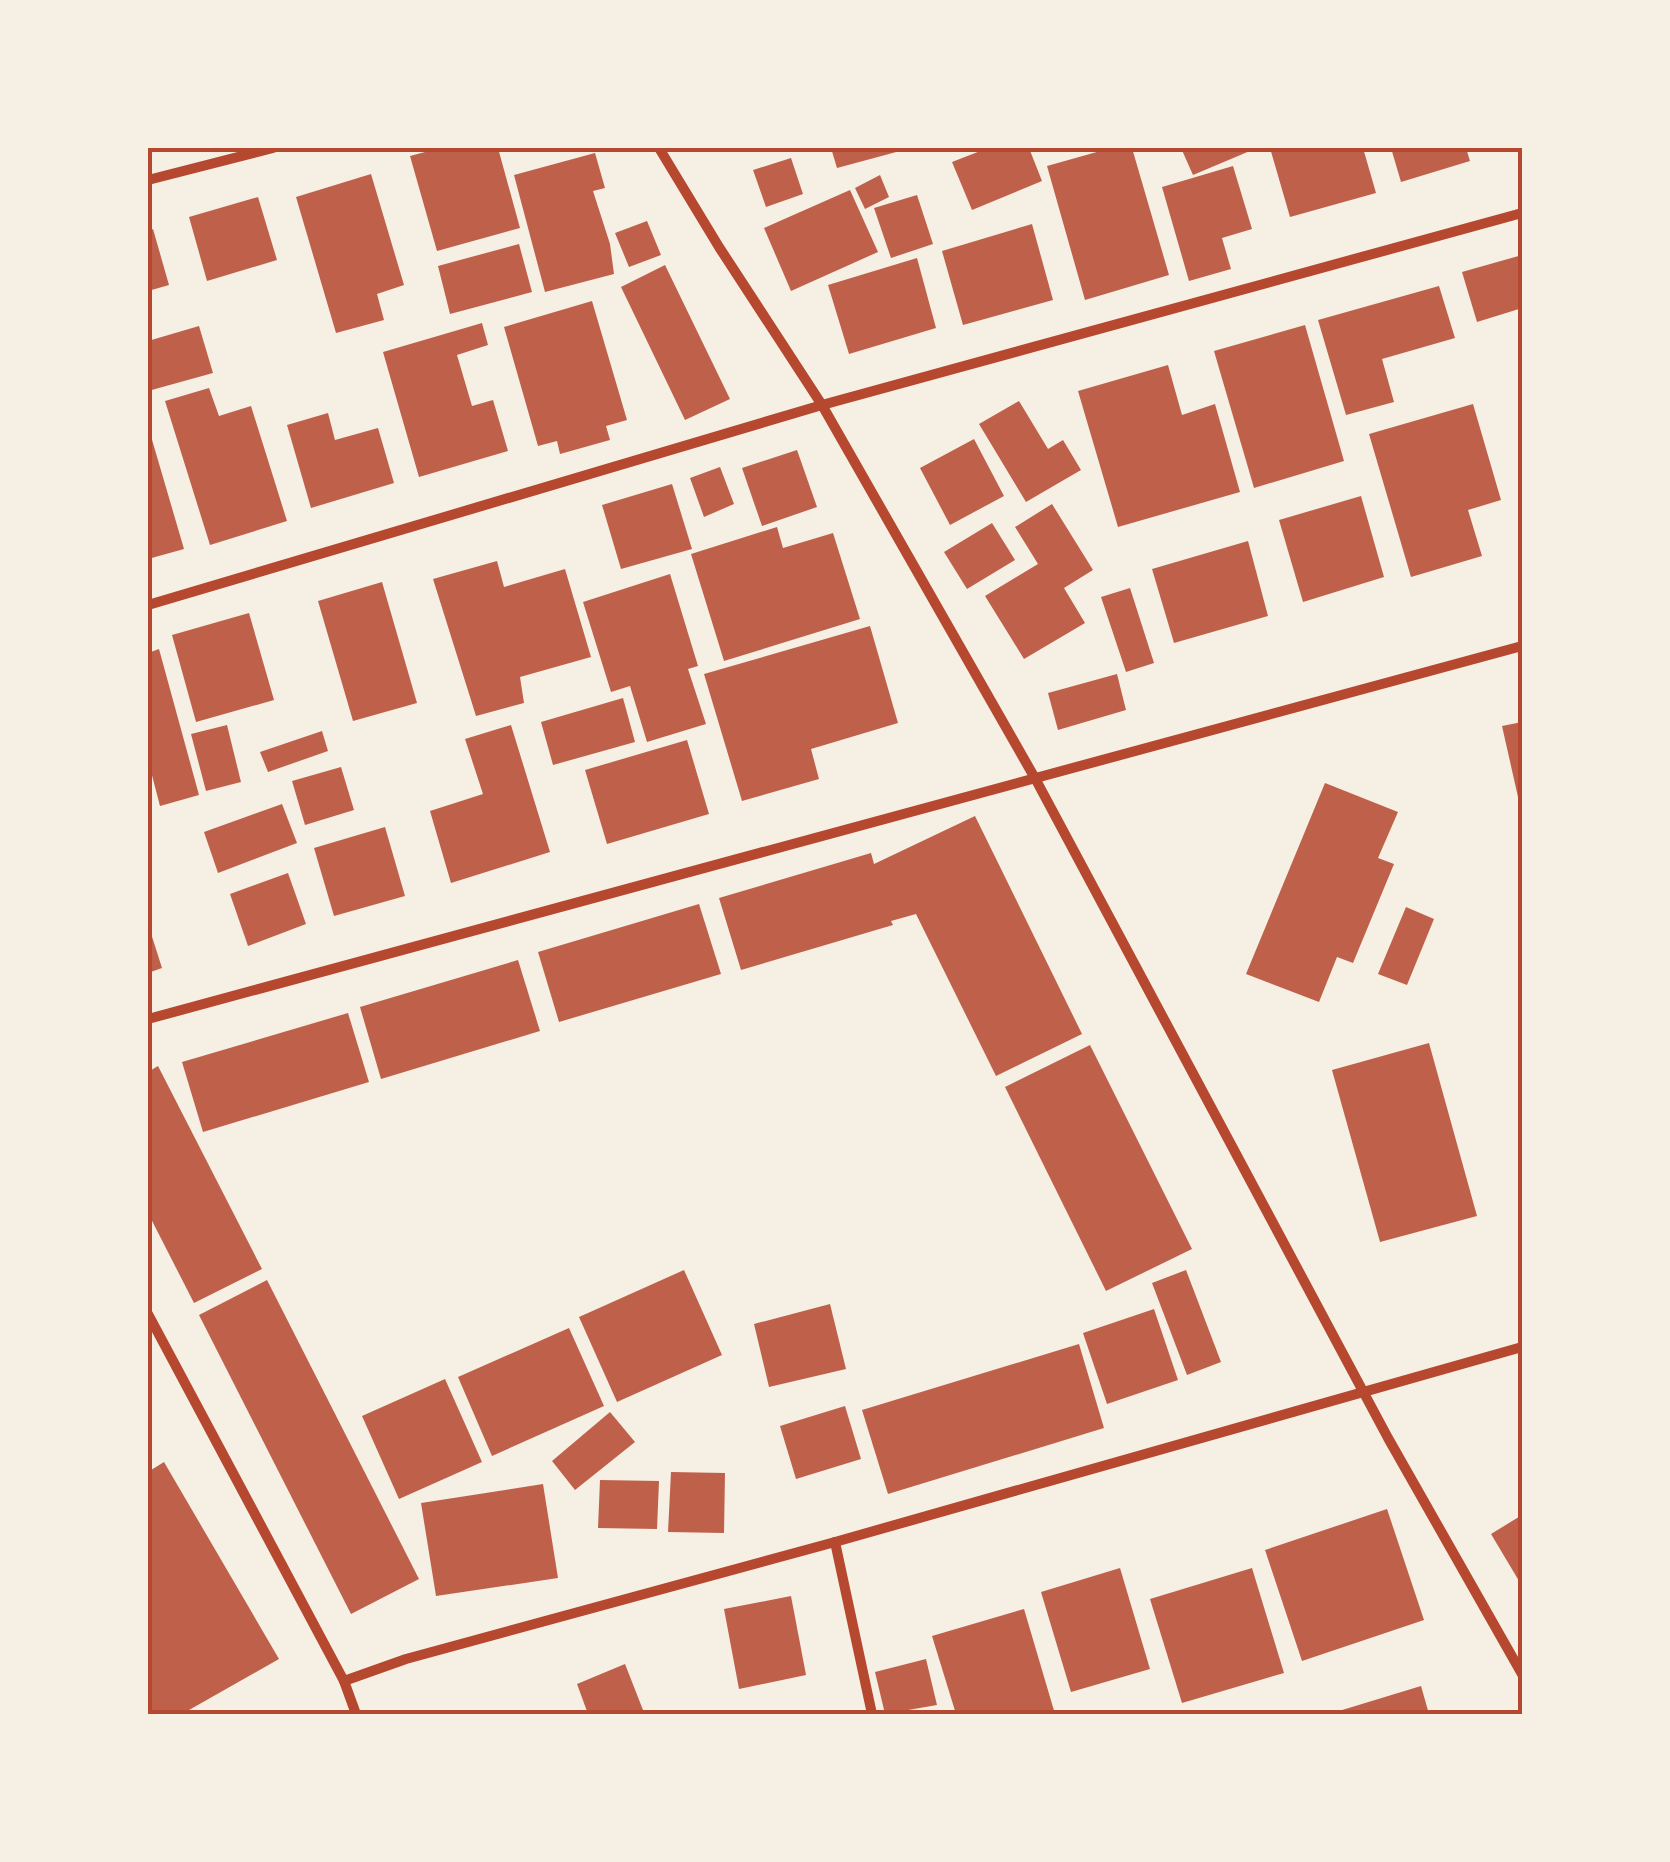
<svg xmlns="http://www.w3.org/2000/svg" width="1670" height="1862" font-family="'PT Sans',sans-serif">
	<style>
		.building { fill: #bf614a }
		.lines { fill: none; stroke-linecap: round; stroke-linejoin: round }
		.minor { stroke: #b5482f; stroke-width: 10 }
		.neatline { fill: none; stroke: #b5482f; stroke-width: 4 }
	</style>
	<rect width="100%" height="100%" fill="#f6efe4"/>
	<g class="building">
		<path d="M440,148H498L520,228L437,251L410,156Z"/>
		<path d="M831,148H899L900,151L837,168Z"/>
		<path d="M988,148H1029L1042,181L972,210L952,162Z"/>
		<path d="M1111,148H1132L1169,275L1085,300L1047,166Z"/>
		<path d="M1181,148H1257L1193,175Z"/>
		<path d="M1270,148H1363L1376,193L1290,217Z"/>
		<path d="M1391,148H1466L1470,161L1401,182Z"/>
		<path d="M595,153L605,188L593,191L610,244L614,274L545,292L514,175Z"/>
		<path d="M791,158L803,194L766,207L753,170Z"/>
		<path d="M1233,166L1252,229L1222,238L1231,269L1189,281L1162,187Z"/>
		<path d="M371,174L404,285L377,294L384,320L336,333L296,197Z"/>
		<path d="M880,175L889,197L865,209L855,188Z"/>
		<path d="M850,190L878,252L791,291L764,228Z"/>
		<path d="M917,195L933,244L891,258L874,208Z"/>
		<path d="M258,197L277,260L207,281L189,217Z"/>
		<path d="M647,221L661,255L629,267L615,233Z"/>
		<path d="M1032,224L1053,300L963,325L942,251Z"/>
		<path d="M153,229L169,285L148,291V231Z"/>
		<path d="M519,244L532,292L450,314L438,266Z"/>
		<path d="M1522,255V316L1519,309L1477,322L1462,272Z"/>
		<path d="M917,258L936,328L849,354L828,285Z"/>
		<path d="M665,265L730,399L685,420L621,287Z"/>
		<path d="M1439,286L1455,338L1382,359L1394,402L1346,415L1318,320Z"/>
		<path d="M592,301L627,420L606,426L610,440L560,454L557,441L538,446L504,327Z"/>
		<path d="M482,323L488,345L457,355L472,406L493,400L508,451L419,477L383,352Z"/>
		<path d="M1305,325L1344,461L1254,488L1214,351Z"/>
		<path d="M199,326L213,373L148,391V341Z"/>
		<path d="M1168,365L1182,415L1215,404L1240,492L1118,527L1078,391Z"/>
		<path d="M209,388L219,416L251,406L287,521L210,545L165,401Z"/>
		<path d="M1019,401L1048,449L1063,440L1081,470L1026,502L979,424Z"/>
		<path d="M1473,404L1501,500L1468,510L1482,556L1411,577L1369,434Z"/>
		<path d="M328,413L335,440L378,428L394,483L311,508L287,425Z"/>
		<path d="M148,426L184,549L148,559Z"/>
		<path d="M974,439L1004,496L950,525L920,468Z"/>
		<path d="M797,450L817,507L762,526L742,468Z"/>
		<path d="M720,467L734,504L704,517L690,478Z"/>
		<path d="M672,484L692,549L621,569L602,505Z"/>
		<path d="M1361,496L1384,577L1303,602L1279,520Z"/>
		<path d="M1052,504L1093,570L1064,588L1085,623L1024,659L985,596L1038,564L1015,527Z"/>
		<path d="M992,523L1015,560L967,589L944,552Z"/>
		<path d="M777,527L783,548L833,533L860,619L724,661L691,554Z"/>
		<path d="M1248,541L1268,616L1174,643L1152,569Z"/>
		<path d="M497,561L504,587L565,569L591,657L520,677L524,703L476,716L433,579Z"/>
		<path d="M670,574L698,666L688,669L706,724L647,742L630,686L611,692L583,602Z"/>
		<path d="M382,582L417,703L353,721L318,601Z"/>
		<path d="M1130,588L1154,663L1126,672L1101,597Z"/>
		<path d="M249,613L274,700L196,722L172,635Z"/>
		<path d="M870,626L898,723L811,749L819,779L742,801L704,674Z"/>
		<path d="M159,649L199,795L160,806L148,760V653Z"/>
		<path d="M1117,674L1126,710L1058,730L1048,693Z"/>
		<path d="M623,698L635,742L553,765L541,722Z"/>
		<path d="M1522,722V796L1518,797L1502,726Z"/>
		<path d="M227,725L241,782L206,791L191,734Z"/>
		<path d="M511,725L550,852L451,883L430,811L483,794L465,739Z"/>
		<path d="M322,731L328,751L268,772L260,752Z"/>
		<path d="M687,740L709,814L607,844L585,770Z"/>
		<path d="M341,767L354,810L305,825L292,781Z"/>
		<path d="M1325,783L1398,812L1378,858L1394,864L1353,963L1337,957L1319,1002L1246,974Z"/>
		<path d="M282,804L297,843L218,873L204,832Z"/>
		<path d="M975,816L1082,1034L996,1076L916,914L891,921L893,925L741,970L719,898L871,853L874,864Z"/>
		<path d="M385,827L405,896L334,916L314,848Z"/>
		<path d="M288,873L306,924L248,946L230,894Z"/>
		<path d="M699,904L721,974L559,1022L538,952Z"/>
		<path d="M1406,907L1434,919L1407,985L1378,974Z"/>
		<path d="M148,924L162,968L148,973Z"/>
		<path d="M518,960L540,1031L381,1079L360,1007Z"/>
		<path d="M348,1013L369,1082L203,1132L182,1062Z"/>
		<path d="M1429,1043L1477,1216L1380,1242L1332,1070Z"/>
		<path d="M1090,1045L1192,1249L1106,1291L1005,1087Z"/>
		<path d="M158,1066L262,1269L194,1303L148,1213V1072Z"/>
		<path d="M684,1270L722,1355L617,1402L579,1317Z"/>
		<path d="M1186,1270L1221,1362L1187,1375L1152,1283Z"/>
		<path d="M267,1280L419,1579L351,1614L199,1315Z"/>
		<path d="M830,1304L846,1369L769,1387L754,1324Z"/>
		<path d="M1154,1309L1178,1380L1107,1404L1083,1333Z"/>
		<path d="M569,1328L604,1406L492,1456L458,1377Z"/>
		<path d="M1079,1344L1104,1428L888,1494L862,1410Z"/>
		<path d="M445,1379L482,1462L399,1499L362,1416Z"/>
		<path d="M845,1406L861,1459L796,1479L780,1426Z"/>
		<path d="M610,1412L635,1442L575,1490L552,1461Z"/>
		<path d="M164,1462L279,1659L182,1714H148V1472Z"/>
		<path d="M671,1472L725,1473L724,1533L668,1532Z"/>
		<path d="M600,1480L659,1481L657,1529L598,1528Z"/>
		<path d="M543,1484L558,1578L436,1596L421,1503Z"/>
		<path d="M1387,1509L1424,1620L1302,1661L1265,1550Z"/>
		<path d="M1522,1515V1586L1491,1534Z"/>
		<path d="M1120,1568L1150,1669L1071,1692L1041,1592Z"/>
		<path d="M1252,1568L1284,1673L1182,1703L1150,1599Z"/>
		<path d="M791,1596L806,1675L739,1689L724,1609Z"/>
		<path d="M1024,1609L1055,1714H956L932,1636Z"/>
		<path d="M926,1659L937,1705L885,1714L875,1672Z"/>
		<path d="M625,1664L643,1710L632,1714H588L577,1684Z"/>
		<path d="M1421,1686L1429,1714H1329Z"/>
	</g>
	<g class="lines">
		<g class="minor">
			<path d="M659,148L719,247L822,405L1036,780L1388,1438L1522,1674"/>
			<path d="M148,180L273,148"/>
			<path d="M148,605L822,405L1522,213"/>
			<path d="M148,1019L1522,646"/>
			<path d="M148,1314L344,1681L356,1714"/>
			<path d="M835,1542L872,1714"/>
			<path d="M344,1681L406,1659L835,1542L1522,1347"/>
		</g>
	</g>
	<rect width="1670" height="1862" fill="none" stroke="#f6efe4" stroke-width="300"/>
	<rect x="150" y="150" width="1370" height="1562" class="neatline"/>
</svg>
